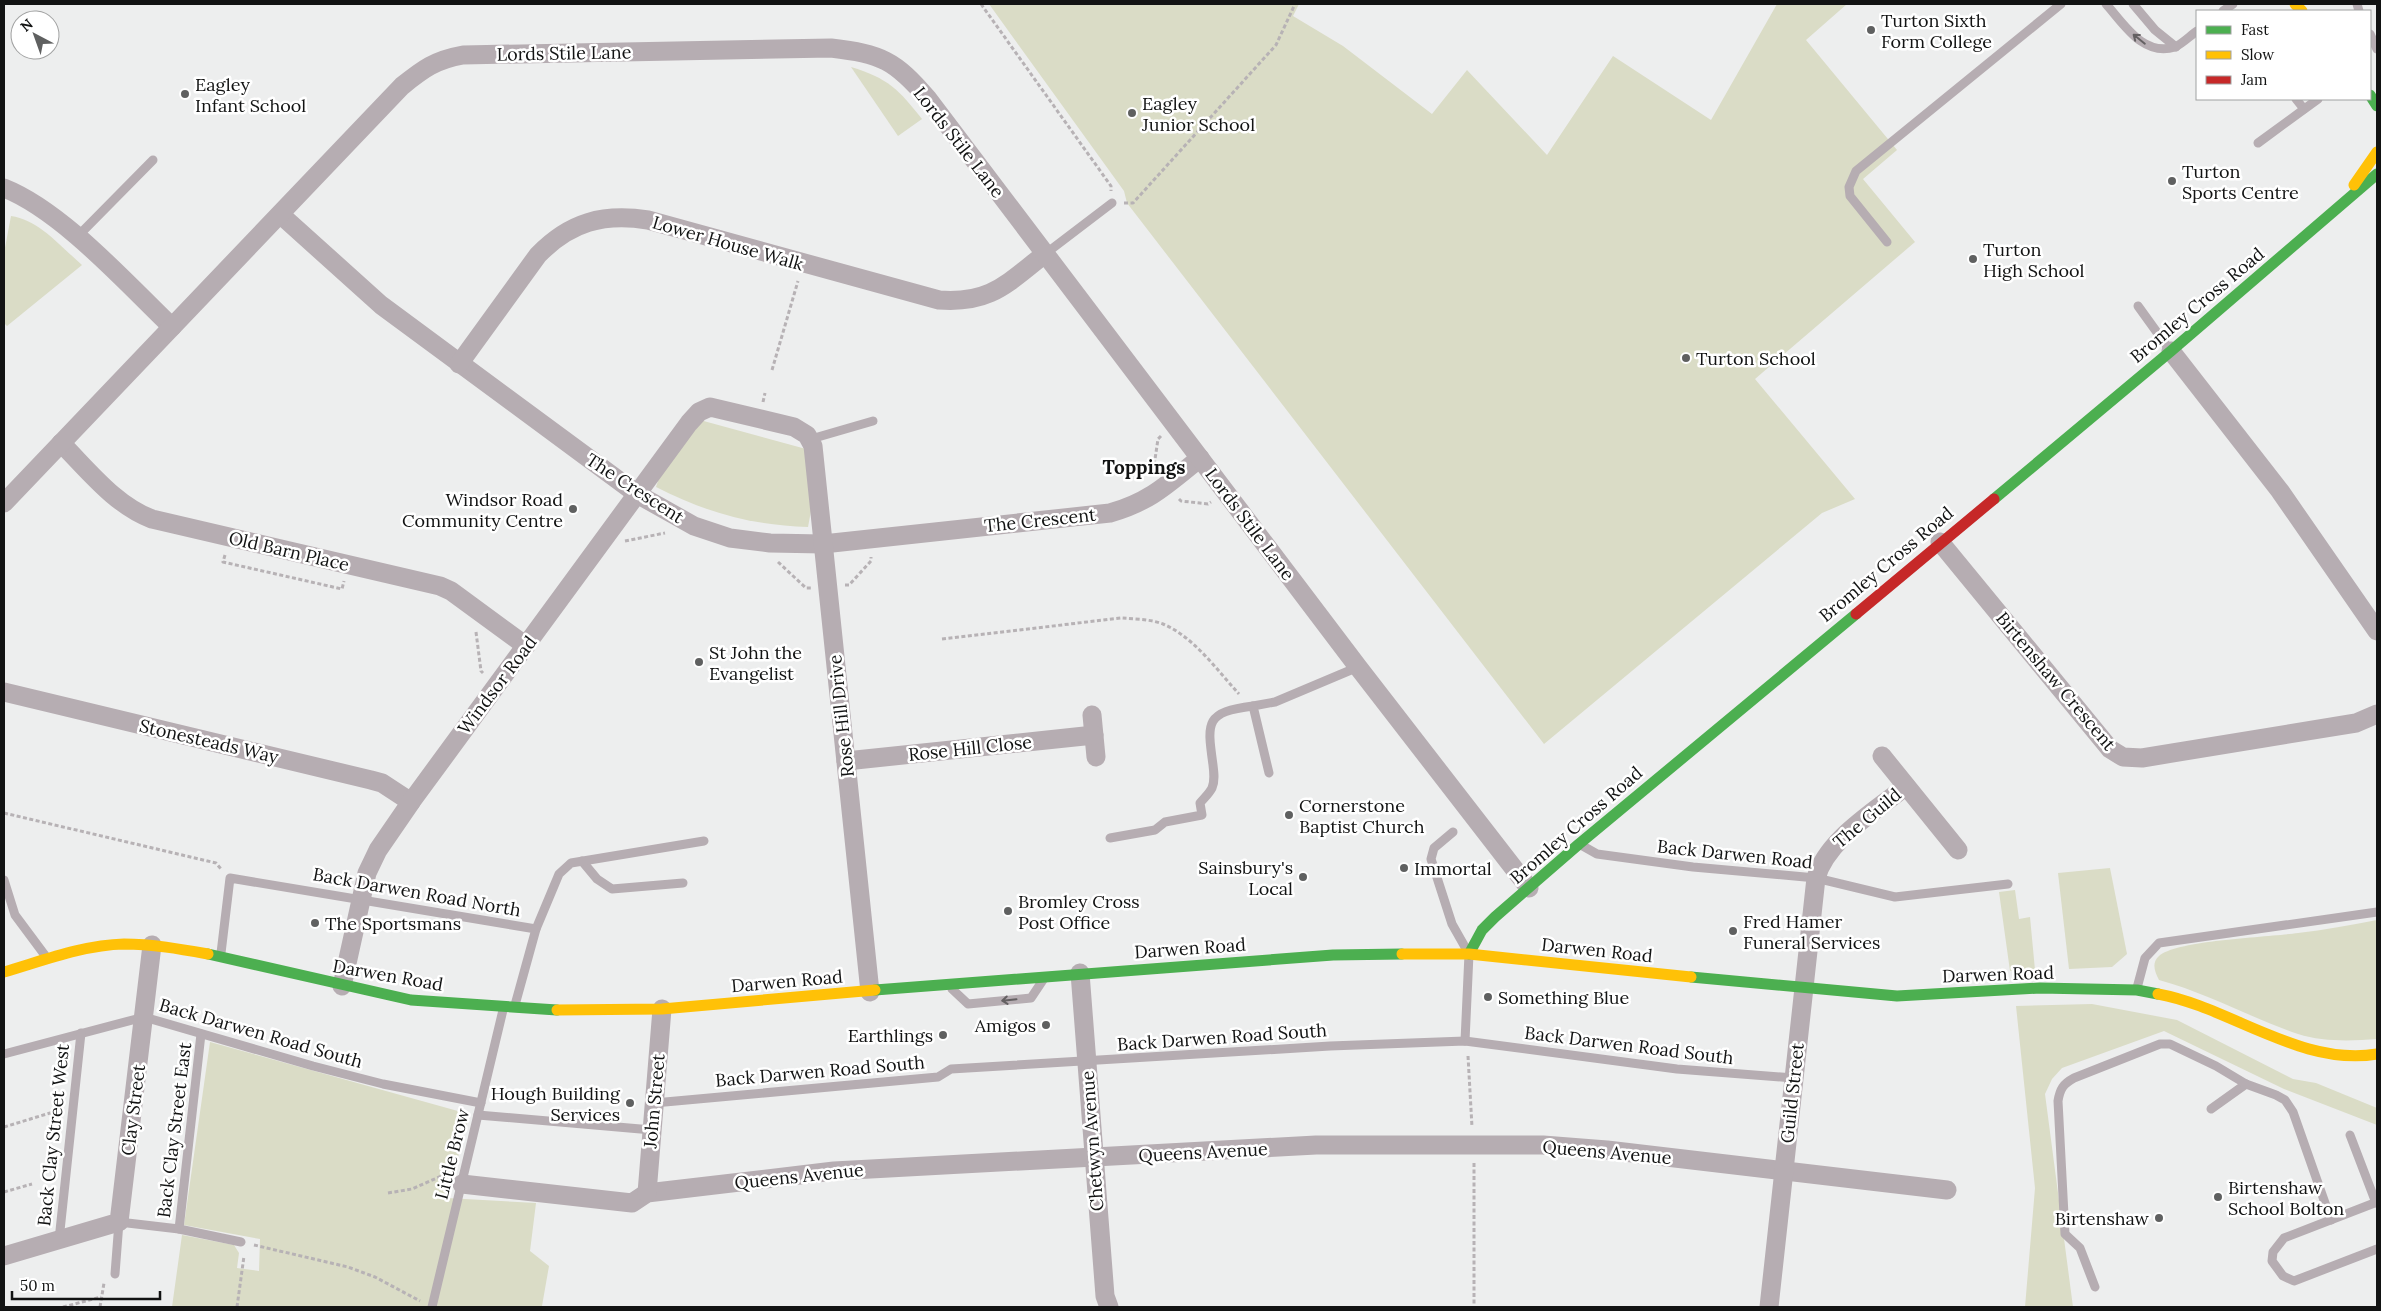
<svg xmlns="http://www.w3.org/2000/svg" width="2381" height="1311" font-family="Lora,serif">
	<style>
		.green { fill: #dadcc6 }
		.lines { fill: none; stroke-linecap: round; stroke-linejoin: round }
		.path { stroke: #b7b2b5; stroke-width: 3; stroke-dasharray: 4 2.5; stroke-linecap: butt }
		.lane { stroke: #b6adb2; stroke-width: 9 }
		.street { stroke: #b6adb2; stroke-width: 19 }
		.fast { stroke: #4caf50; stroke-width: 11 }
		.slow { stroke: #ffc107; stroke-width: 11 }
		.jam { stroke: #c62828; stroke-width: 11 }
		.oneway { stroke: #646062 }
		.poi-dot { fill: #5f6060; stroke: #fff; stroke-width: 2 }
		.labels { text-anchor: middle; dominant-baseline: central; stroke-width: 5; stroke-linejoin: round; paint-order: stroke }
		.poi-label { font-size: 18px; fill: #121313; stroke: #fff; text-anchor: start }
		.street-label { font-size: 18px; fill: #121313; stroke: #fff }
		.neighbourhood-label { font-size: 19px; font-weight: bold; fill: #121313; stroke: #fff }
	</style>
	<rect width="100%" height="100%" fill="#edeeee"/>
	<g class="green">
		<path d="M989,4H1299L1293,16L1343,46L1432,114L1467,70L1547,155L1613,56L1711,120L1777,4H1847L1806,40L1897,150L1863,179L1915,242L1755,379L1855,499L1822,513L1544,744L1127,203L1124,191Z"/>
		<path d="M851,67C888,78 899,90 922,119L898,136Z"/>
		<path d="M11,216C39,220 60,246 82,265L7,326L4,323V253Z"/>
		<path d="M700,420L806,449L811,511L808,527C751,525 707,513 656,487L660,475Z"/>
		<path d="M2110,868L2127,954L2112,967L2069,969L2058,873Z"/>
		<path d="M2015,890L2019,919L2030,917L2035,970L2010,971L1999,892Z"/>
		<path d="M2377,920V1039C2351,1041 2323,1042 2298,1034C2251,1018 2207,993 2159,980C2155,972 2151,963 2159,956C2176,940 2270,937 2298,933C2324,930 2351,925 2377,920Z"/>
		<path d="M2092,1004L2177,1020L2293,1079L2316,1083L2377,1108V1125L2284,1089L2164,1031L2062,1068L2052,1079L2045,1094L2073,1307H2025L2035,1188L2016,1006Z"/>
		<path d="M210,1042L465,1113L468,1120L447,1198L536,1203L530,1251L549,1266L542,1306L172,1307L182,1235L234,1245L239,1253L237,1268L259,1271L260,1239L184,1225Z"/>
	</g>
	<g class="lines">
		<g class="path">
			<path d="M981,4L1111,186V191"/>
			<path d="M1124,203H1133L1276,45L1295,4"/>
			<path d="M772,370L798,281"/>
			<path d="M763,402L765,393"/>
			<path d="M1157,470L1154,466L1158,439L1161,436"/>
			<path d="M1179,499L1181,501L1208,504L1211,502"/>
			<path d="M625,541L665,533"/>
			<path d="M225,555L223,562L342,589L344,581"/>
			<path d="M778,562L806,588H811"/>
			<path d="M845,585H849L871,561V557"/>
			<path d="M476,632L481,671L483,673"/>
			<path d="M942,639L1121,618C1134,619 1150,619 1163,624C1194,637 1217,670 1239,694"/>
			<path d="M4,813L216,863L221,869"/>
			<path d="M1468,1056L1472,1127"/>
			<path d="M4,1127L60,1110"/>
			<path d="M1474,1163V1307"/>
			<path d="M4,1192L32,1184"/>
			<path d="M388,1193L412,1189L446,1174"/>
			<path d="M254,1245L348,1267L375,1277L420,1301"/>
			<path d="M63,1307L101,1297"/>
			<path d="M100,1307L104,1283"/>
			<path d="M237,1307L244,1256"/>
		</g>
		<g class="lane">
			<path d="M2106,4C2124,24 2143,57 2175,47C2182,44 2191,35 2197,31"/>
			<path d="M2133,4L2155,30L2176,47"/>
			<path d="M2357,4L2359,11"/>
			<path d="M2223,11L2233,4"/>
			<path d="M2370,34L2377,49"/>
			<path d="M2296,99L2304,109"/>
			<path d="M2258,143L2318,99"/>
			<path d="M77,237L153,160"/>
			<path d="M1887,242L1850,196L1849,187L1856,171L2061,4"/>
			<path d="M1045,254L1112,203"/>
			<path d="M2138,306L2169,349"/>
			<path d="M811,439L873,421"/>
			<path d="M1269,773L1253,706L1275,702L1358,667"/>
			<path d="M1453,832L1434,848L1431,859L1452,924L1469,954L1465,1041"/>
			<path d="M1110,838L1155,830L1165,822L1202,815L1200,803C1204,798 1209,794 1212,788C1215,781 1214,773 1213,765C1207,722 1205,712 1253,706"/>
			<path d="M1581,845L1597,854L1693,867L1816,878L1895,897L2008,884"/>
			<path d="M582,861L597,879L612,889L683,883"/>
			<path d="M4,880L15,915L47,958"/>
			<path d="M221,953L230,878L536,929"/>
			<path d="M2137,988L2145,958L2159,943L2377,912"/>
			<path d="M952,989L968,1004L1031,998L1043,980"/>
			<path d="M515,1005L536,929L559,874L571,863L704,841"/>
			<path d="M4,1054L144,1017L313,1066L383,1084L481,1103"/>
			<path d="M654,1103L938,1077L951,1069L1330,1046L1465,1041L1677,1069L1794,1078"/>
			<path d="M2211,1109L2246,1084"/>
			<path d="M478,1115L652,1130"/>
			<path d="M2350,1135L2376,1203"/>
			<path d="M2377,1202L2284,1238L2273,1252L2272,1261L2283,1276L2294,1281L2377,1249"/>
			<path d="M179,1229L201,1034"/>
			<path d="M59,1240L81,1033"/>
			<path d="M115,1274L119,1222L179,1229L241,1242"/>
			<path d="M2095,1287L2080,1248L2065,1234L2058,1101C2060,1089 2063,1084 2074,1078L2160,1044H2170L2216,1066L2246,1084L2276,1095L2285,1100L2293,1112L2331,1220"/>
			<path d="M432,1307L503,1010"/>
		</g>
		<g class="street">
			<path d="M4,188C62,211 126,283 172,327"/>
			<path d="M281,215L381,305L637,494L694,526L730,538L770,543L823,544L1110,513C1150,502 1169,483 1200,458"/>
			<path d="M2171,351L2280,491L2377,631"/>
			<path d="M459,364L538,255C570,222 603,213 648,220L939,300C991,304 1007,283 1045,254"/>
			<path d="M61,443C89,471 115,505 152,519L440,586L451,591L526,646"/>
			<path d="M4,503L402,86C423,69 435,60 463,55L831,48C881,54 895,60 928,99L1358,667L1529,888"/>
			<path d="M1940,542L2110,749L2123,757L2142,758L2356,723L2377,714"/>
			<path d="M4,692L371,780L382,783L411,802"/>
			<path d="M1092,715L1096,757"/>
			<path d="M1882,756L1958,850"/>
			<path d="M846,761L1094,735"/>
			<path d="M1080,973L1105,1296L1109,1307"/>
			<path d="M342,986L367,873L378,850L411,802L689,423L699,412L710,407L794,427L807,435L813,446L870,992"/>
			<path d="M462,1184L632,1203L647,1193L834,1171L1316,1145H1543L1607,1150L1947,1190"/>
			<path d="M647,1193L662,1009"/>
			<path d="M4,1256L119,1222L152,945"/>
			<path d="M1769,1307L1816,878C1827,839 1876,811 1906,786"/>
		</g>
		<g class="fast">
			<path d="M2370,95L2377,106"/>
			<path d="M1994,499L2171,351L2377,174"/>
			<path d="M208,954L411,1000L557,1010"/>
			<path d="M1469,954L1482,930L1495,917L1579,844L1856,614"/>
			<path d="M1691,977L1897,996L2040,988L2137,990L2158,994"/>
			<path d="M875,990L1333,955L1402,954"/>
		</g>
		<g class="slow">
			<path d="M2295,4L2302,11"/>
			<path d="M2354,185L2377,152"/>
			<path d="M1402,954H1469L1691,977"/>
			<path d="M4,972C42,961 83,945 124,944C152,944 180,949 208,954"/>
			<path d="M2158,994C2230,1007 2301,1067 2377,1054"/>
			<path d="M557,1010L662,1009L875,990"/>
		</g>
		<path class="jam" d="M1856,614L1994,499"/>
	</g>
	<defs><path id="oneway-shaft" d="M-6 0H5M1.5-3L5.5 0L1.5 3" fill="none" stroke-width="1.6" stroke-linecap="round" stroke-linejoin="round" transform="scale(1.25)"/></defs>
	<g class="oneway">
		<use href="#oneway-shaft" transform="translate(2139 39) rotate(-141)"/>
		<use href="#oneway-shaft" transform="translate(1009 1000) rotate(174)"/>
	</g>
	<g class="poi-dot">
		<circle cx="1871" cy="30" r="5"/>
		<circle cx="185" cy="94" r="5"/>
		<circle cx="1132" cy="113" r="5"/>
		<circle cx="2172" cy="181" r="5"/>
		<circle cx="1973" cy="259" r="5"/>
		<circle cx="1686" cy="358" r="5"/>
		<circle cx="573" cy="509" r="5"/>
		<circle cx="699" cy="662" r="5"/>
		<circle cx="1289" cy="815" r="5"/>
		<circle cx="1404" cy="868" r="5"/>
		<circle cx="1303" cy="877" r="5"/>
		<circle cx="1008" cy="911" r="5"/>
		<circle cx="315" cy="923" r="5"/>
		<circle cx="1733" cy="931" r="5"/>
		<circle cx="1488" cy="997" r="5"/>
		<circle cx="1046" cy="1025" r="5"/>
		<circle cx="943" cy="1035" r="5"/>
		<circle cx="630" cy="1103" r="5"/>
		<circle cx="2218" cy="1197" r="5"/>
		<circle cx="2159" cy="1218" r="5"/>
	</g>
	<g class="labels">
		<g class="poi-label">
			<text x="1881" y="20">Turton Sixth<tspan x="1881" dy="21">Form College</tspan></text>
			<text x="195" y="84">Eagley<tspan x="195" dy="21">Infant School</tspan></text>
			<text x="1142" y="103">Eagley<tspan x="1142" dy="21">Junior School</tspan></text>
			<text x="2182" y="171">Turton<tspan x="2182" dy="21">Sports Centre</tspan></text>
			<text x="1983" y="249">Turton<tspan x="1983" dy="21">High School</tspan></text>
			<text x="1696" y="358">Turton School</text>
			<text x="563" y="499" text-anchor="end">Windsor Road<tspan x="563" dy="21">Community Centre</tspan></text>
			<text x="709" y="652">St John the<tspan x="709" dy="21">Evangelist</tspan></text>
			<text x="1299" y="805">Cornerstone<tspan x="1299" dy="21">Baptist Church</tspan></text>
			<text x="1293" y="867" text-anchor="end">Sainsbury's<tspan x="1293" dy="21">Local</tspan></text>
			<text x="1414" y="868">Immortal</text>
			<text x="1018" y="901">Bromley Cross<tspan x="1018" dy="21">Post Office</tspan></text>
			<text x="1743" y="921">Fred Hamer<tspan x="1743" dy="21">Funeral Services</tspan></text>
			<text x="325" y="923">The Sportsmans</text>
			<text x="1498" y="997">Something Blue</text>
			<text x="1036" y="1025" text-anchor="end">Amigos</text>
			<text x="933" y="1035" text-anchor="end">Earthlings</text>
			<text x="620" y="1093" text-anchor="end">Hough Building<tspan x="620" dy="21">Services</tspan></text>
			<text x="2228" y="1187">Birtenshaw<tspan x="2228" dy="21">School Bolton</tspan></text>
			<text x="2149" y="1218" text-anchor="end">Birtenshaw</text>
		</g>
		<g class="street-label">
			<text transform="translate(564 53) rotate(-1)">Lords Stile Lane</text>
			<text transform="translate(959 142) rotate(52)">Lords Stile Lane</text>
			<text transform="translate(728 243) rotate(16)">Lower House Walk</text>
			<text transform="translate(2197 305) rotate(-40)">Bromley Cross Road</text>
			<text transform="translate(635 488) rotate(33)">The Crescent</text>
			<text transform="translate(1040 520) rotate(-6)">The Crescent</text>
			<text transform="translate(1250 524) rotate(53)">Lords Stile Lane</text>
			<text transform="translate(289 551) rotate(13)">Old Barn Place</text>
			<text transform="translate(1886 564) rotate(-40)">Bromley Cross Road</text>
			<text transform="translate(2056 681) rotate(50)">Birtenshaw Crescent</text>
			<text transform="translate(497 685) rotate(-53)">Windsor Road</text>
			<text transform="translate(841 716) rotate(-96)">Rose Hill Drive</text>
			<text transform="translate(209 741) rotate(13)">Stonesteads Way</text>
			<text transform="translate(970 748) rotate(-6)">Rose Hill Close</text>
			<text transform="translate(1867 818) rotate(-40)">The Guild</text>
			<text transform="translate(1576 825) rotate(-41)">Bromley Cross Road</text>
			<text transform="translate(1735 854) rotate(6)">Back Darwen Road</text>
			<text transform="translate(417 892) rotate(10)">Back Darwen Road North</text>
			<text transform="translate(1190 948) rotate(-4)">Darwen Road</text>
			<text transform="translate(1597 950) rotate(6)">Darwen Road</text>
			<text transform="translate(1998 974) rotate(-2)">Darwen Road</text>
			<text transform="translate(388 975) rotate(10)">Darwen Road</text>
			<text transform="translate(787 981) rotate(-5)">Darwen Road</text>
			<text transform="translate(261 1033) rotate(16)">Back Darwen Road South</text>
			<text transform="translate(1222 1037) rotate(-4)">Back Darwen Road South</text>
			<text transform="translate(1629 1045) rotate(7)">Back Darwen Road South</text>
			<text transform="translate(820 1071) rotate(-5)">Back Darwen Road South</text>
			<text transform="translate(1792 1093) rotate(-84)">Guild Street</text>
			<text transform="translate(654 1101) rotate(-85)">John Street</text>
			<text transform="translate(133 1110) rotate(-83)">Clay Street</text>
			<text transform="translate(174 1130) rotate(-83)">Back Clay Street East</text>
			<text transform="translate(53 1135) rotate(-84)">Back Clay Street West</text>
			<text transform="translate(1092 1141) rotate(-94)">Chetwyn Avenue</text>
			<text transform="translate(1203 1152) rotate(-3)">Queens Avenue</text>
			<text transform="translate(1607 1152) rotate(5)">Queens Avenue</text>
			<text transform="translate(452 1154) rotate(-76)">Little Brow</text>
			<text transform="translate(799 1176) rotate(-6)">Queens Avenue</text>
		</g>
		<g class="neighbourhood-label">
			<text x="1144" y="467">Toppings</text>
		</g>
	</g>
	<rect width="2381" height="1311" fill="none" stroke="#121313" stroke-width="10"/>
	<rect x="2196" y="10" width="175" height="90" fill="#ffffff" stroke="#a0a1a1"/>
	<rect x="2206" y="26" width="25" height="8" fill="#4caf50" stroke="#a0a1a1"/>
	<text x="2241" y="35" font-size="15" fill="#121313">Fast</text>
	<rect x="2206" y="51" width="25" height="8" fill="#ffc107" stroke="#a0a1a1"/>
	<text x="2241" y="60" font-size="15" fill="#121313">Slow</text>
	<rect x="2206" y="76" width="25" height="8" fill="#c62828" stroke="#a0a1a1"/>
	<text x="2241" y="85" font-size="15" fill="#121313">Jam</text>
	<g transform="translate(35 35) rotate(319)"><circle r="24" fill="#ffffff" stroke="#a0a1a1"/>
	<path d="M0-4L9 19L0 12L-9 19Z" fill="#5f6060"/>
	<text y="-8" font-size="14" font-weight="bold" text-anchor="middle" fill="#121313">N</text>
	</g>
	<path d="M12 1291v8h148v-8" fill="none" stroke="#121313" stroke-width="2.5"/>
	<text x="20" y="1291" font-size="15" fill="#121313" stroke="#ffffff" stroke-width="4" paint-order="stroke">50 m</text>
</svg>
